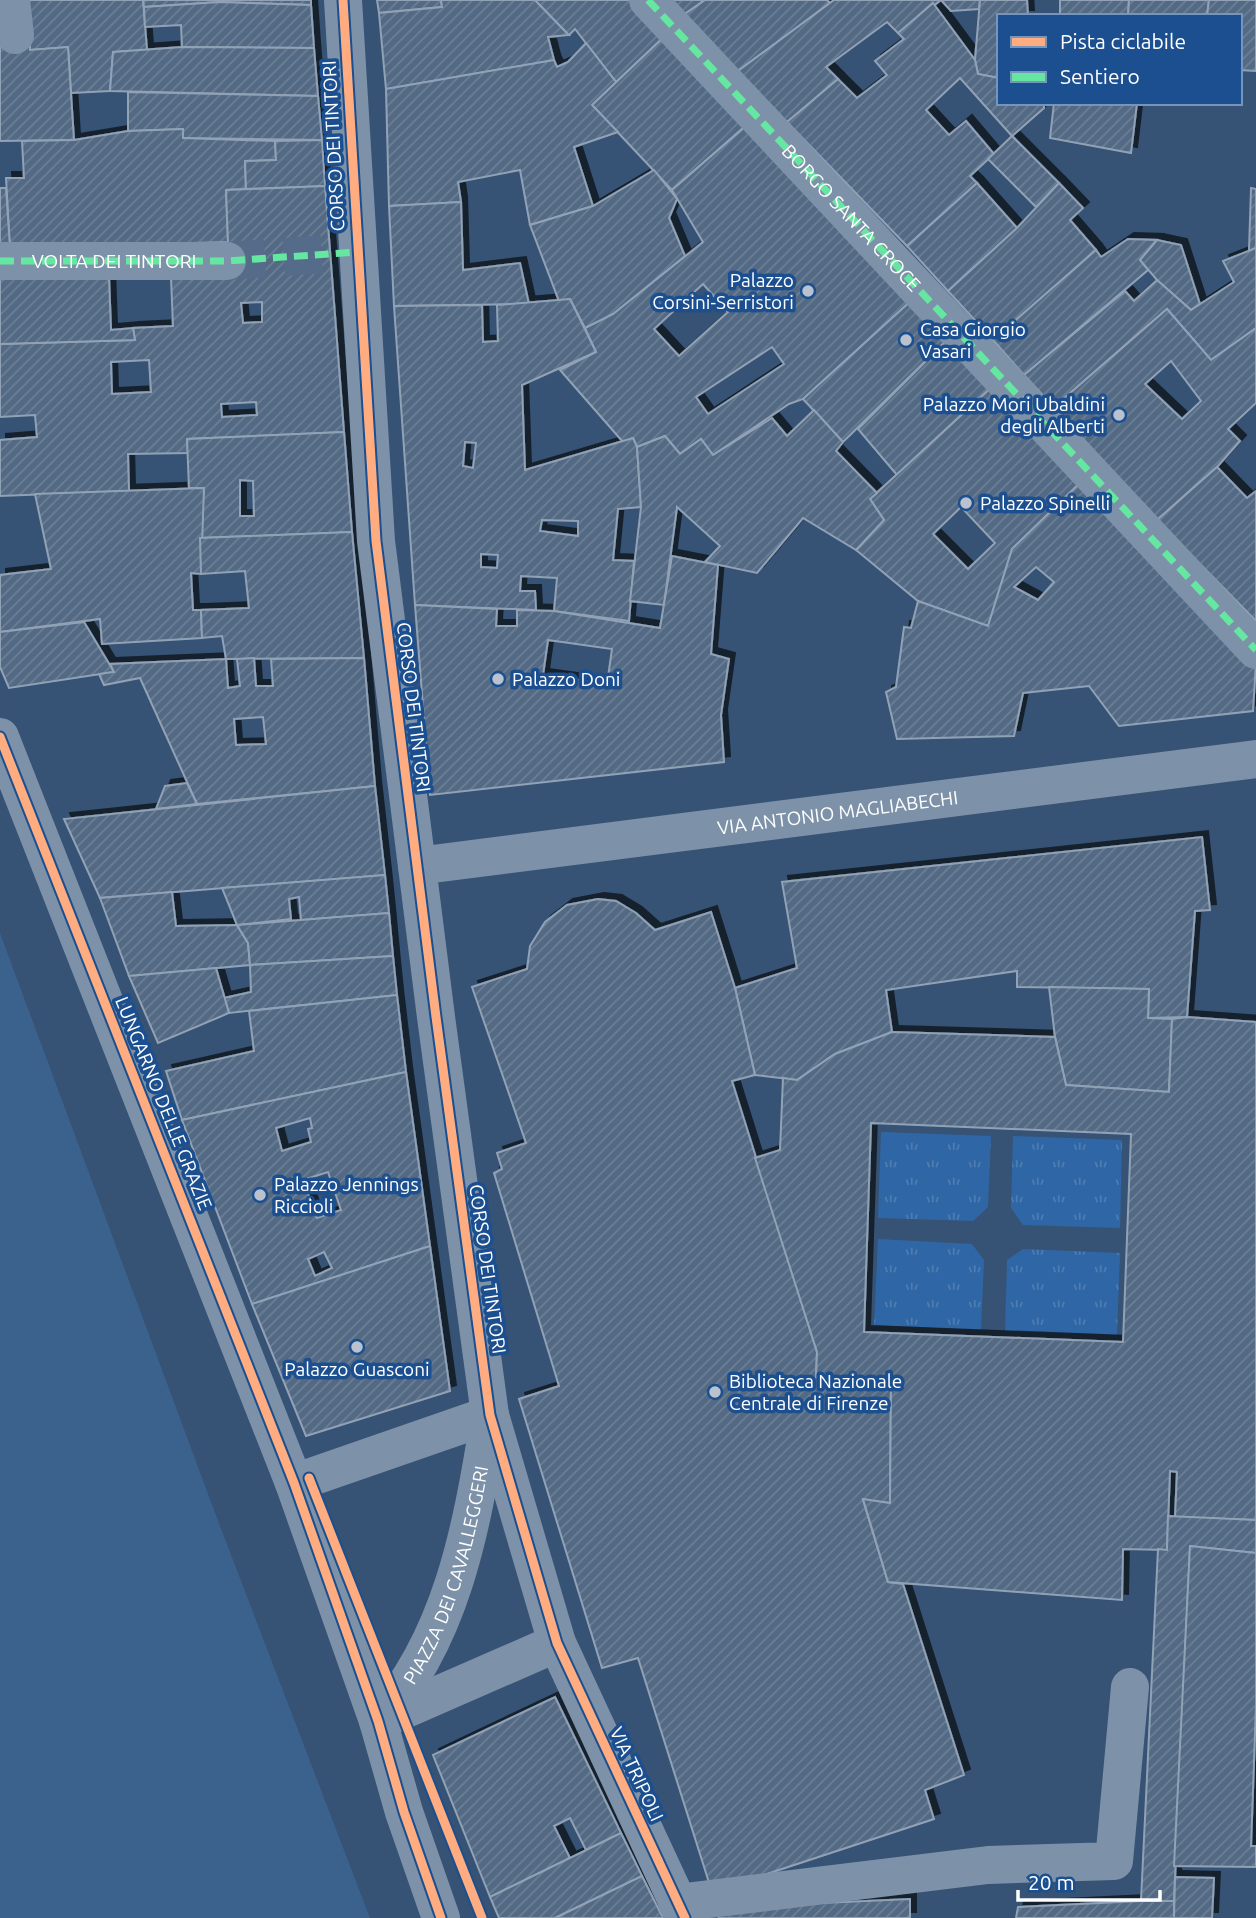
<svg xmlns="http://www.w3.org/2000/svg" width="1256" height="1918" font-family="Ubuntu,sans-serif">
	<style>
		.grass { fill: url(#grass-tufts) }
		.water { fill: #3b618d }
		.building { fill: url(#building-hatch); stroke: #92a2b6; stroke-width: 2; fill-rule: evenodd; filter: url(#shadow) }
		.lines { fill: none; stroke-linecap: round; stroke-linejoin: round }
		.minor-tunnel { stroke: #546c89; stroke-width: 38; stroke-dasharray: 38 19; stroke-linecap: butt }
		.minor { stroke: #7d92a8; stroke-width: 38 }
		.quiet { stroke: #66e7a1; stroke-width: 7; stroke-dasharray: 14 7; stroke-linecap: butt }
		.cycleway-casing { stroke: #1b4f8f; stroke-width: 13 }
		.cycleway { stroke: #ffac80; stroke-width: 9 }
		.poi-dot { fill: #b9c2ce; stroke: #1b4f8f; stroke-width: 2.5 }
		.labels { text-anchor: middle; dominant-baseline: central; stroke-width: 7; stroke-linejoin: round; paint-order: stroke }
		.street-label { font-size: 19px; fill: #fff; stroke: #1b4f8f }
		.poi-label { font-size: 19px; fill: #fff; stroke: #1b4f8f; text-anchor: start }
	</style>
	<defs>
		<pattern id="grass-tufts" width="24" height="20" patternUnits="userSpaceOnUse" patternTransform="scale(1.75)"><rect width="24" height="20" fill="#2f66a5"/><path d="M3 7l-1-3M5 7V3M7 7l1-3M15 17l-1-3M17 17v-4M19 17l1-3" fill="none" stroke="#4e7db2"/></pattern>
		<pattern id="building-hatch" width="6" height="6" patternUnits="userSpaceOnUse" patternTransform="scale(1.75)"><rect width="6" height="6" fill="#526984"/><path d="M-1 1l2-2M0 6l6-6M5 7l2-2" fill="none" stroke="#6c8096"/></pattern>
		<filter id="shadow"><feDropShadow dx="6" dy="-6" stdDeviation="0" flood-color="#0009"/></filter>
	</defs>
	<rect width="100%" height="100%" fill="#365274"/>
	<g class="grass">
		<path d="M881,1132L991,1136L988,1207L973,1221L878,1218Z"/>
		<path d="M1013,1136L1122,1140L1120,1228L1023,1225L1011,1208Z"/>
		<path d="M878,1239L972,1244L984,1260L981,1330L874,1325Z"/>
		<path d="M1023,1249L1120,1253L1117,1335L1005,1331L1007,1260Z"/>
	</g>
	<path class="water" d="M0,933L217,1518L370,1918H0Z"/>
	<g class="building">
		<path d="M27,0H143L147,50L113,52L110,91L71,93L68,47L30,50Z"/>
		<path d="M143,0H311V5L220,2L144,7Z"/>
		<path d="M377,0H441L442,7L379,13Z"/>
		<path d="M441,0H535L569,35L548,37L554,60L386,89L379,13L442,7Z"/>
		<path d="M535,0H632L666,35L616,82L575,29L569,35Z"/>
		<path d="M666,0H705L682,16Z"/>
		<path d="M705,0H827L830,3L738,71L682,16Z"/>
		<path d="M834,0H941L898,33L887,22L826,67L838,79L787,122L738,71Z"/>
		<path d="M941,0H980L979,9L951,11Z"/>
		<path d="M980,0H1027L1028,16H999V78L978,74L975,60Z"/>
		<path d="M1060,0H1129L1128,16H1060Z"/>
		<path d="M1129,0H1209L1207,16H1128Z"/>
		<path d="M1209,0H1256V71L1240,70V16H1207Z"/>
		<path d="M220,2L311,5L314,48L182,47L181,25L145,27L144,7Z"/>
		<path d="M933,3L975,60L978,74L999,78V103H1044V108L1012,136L960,78L926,110L949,135L966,121L994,154L970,176L977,183L907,246L787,122L838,79L857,98L887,75L875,61L904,39L898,33Z"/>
		<path d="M666,35L751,121L672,190L592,105Z"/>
		<path d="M30,40V50L68,47L74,140L0,141V44Z"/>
		<path d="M586,43L616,82L592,105L618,132L574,147L593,206L530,225L520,170L458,182L461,202L389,206L386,89L554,60L557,67L568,62Z"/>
		<path d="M182,47L314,48L318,96L110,91L113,52Z"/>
		<path d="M128,92L318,96L322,140L183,138V129L128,131Z"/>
		<path d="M1054,103H1137L1131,153L1050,138Z"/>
		<path d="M747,125L913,299L803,399L789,404L713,455L701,439L680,454L665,436L637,447L633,438L623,442L560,370L596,352L585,328L613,314L703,242L672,190ZM703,284L728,312L679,356L654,329ZM772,347L784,364L708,414L696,397Z"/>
		<path d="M183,129V138L275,141L276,160L245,161L246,189L226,190L228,242L10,248L6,178H24L22,141L74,140L128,131Z"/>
		<path d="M1012,136L1059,183L1036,207L988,159Z"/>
		<path d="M322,140L325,186L246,189L245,161L276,160L275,141Z"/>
		<path d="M654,170L677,199L669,218L685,256L613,314L585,328L570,299L559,301L530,225L593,206Z"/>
		<path d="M977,183L1017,228L948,291L907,246Z"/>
		<path d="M1059,183L1083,208L1070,220L1096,250L993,340L948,291L1017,228Z"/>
		<path d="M325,186L344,432L187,439L188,453L128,454L129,491L0,496V440L37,437L35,415L0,417V344L135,340L133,328L173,326L171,278L228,242L226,190ZM262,302V322L243,323L241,303ZM149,360L151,392L112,394L111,362ZM256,402L257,415L222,417L221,404Z"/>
		<path d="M0,188H6L10,248H0Z"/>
		<path d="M1251,188L1256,189V248L1249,251Z"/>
		<path d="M461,202L463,270L520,263L529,304L394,306L389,206Z"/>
		<path d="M1128,239L1157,240L1140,260L1148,270L1024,375L993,340L1096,250L1101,257Z"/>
		<path d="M1157,240L1181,245L1200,304L1191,310L1157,280L1140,260Z"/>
		<path d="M1256,248V328L1211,360L1167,309L1054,407L1024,375L1125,291L1134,301L1157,280L1191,310L1234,282L1223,261Z"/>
		<path d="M0,277H109L111,330L133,328L135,340L0,344Z"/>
		<path d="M570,299L596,352L522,385L525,470L633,438L637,447L641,507L618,509L613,560L634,561L629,621L554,611L557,578L521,576L520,591H535L536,610L415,605L394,306L482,305L483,342L498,341L497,305ZM465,442L476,443L473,468L463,466ZM542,520L578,521V536L540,531ZM481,554L498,555L497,568L481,567Z"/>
		<path d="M913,299L951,336L843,442L803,399Z"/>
		<path d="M1167,309L1211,360L1256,328V403L1228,429L1240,441L1217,467L1157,520L1054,407ZM1171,361L1201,401L1182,419L1145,384Z"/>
		<path d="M951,336L993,386L897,475L858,429Z"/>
		<path d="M993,386L1084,479L1012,549L988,626L918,601L856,550L884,520L870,499ZM961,507L995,543L968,569L933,534Z"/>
		<path d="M814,410L843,442L836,451L877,493L870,499L884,520L856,550L803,518L757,573L705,562L720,546L677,507L664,605L630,601L641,507L637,447L665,436L680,454L701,439L713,455L772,418L787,436Z"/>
		<path d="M344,432L352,532L200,538L204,488H189L187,439ZM240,480L253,481L254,516H240Z"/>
		<path d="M1217,467L1247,498L1256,491V621L1157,520Z"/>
		<path d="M1084,479L1256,662L1253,711L1119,726L1089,686L1023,693L1014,736L897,739L886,692L896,687L904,627L911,628L918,601L988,626L1012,549ZM1036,567L1054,582L1038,600L1014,587Z"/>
		<path d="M204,488L201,574L191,573L193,610H201L202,638L102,644L100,619L0,632V575L51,569L35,494Z"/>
		<path d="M352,532L364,658L226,659L222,636L202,638L201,610L249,608L245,571L201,574L200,538Z"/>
		<path d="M672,556L718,565L711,654L729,659L721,715L724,762L430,795L415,605L497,609L496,626H517V610L554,611L660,628ZM548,640L612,649L607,684L543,675Z"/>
		<path d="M84,622L114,672L9,688L0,667V632Z"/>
		<path d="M254,658L256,686H273L271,659L364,658L375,786L197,804L140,678L104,685L99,674L114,672L110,664L226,659L228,688L240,686L237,659ZM263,717L266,744L236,745L234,719Z"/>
		<path d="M187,783L197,804L156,809L165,786Z"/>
		<path d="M375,786L385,875L100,898L64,819Z"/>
		<path d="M1202,837L1210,910L1195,911L1187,1017L1148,1018L1149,989L1017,987V971L886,990L892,1032L835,1054L797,1080L755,1075L735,988L797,968L782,882Z"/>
		<path d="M385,875L389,913L301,920L299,897L289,899L291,919L237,925L222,888Z"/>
		<path d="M172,892L176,926L237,925L248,943L250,965L129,976L100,898Z"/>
		<path d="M598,899L616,901L636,913L655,930L711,912L735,988L755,1075L732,1081L817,1352L816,1377L891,1382L890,1503L863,1500L888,1582L903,1584L964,1775L925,1790L934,1819L712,1892L638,1658L602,1668L519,1399L559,1386L494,1173L502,1169L497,1153L526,1143L472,987L527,969L530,946L545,922L567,905Z"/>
		<path d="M389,913L393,956L250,965L248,943L237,925Z"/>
		<path d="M393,956L397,995L229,1013L224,998L251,992L250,965Z"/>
		<path d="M216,968L229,1013L158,1043L129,976Z"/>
		<path d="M1049,987L1149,989L1148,1018L1172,1019L1169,1092L1066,1085L1055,1037Z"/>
		<path d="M397,995L406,1072L182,1120L166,1071L254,1051L249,1011Z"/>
		<path d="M1187,1017L1256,1022V1520L1175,1517L1177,1472L1170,1471L1167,1550L1123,1549L1122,1600L888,1582L863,1499L890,1503L891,1382L816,1377L817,1352L755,1158L780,1150L783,1078L797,1080L835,1054L892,1032L1055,1037L1066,1085L1169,1092L1172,1019ZM871,1123L1131,1134L1123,1342L864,1332Z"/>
		<path d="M406,1072L430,1246L252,1304L182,1120ZM310,1118L312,1128L308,1129L311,1142L282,1151L276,1128ZM328,1172L341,1210L317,1218L303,1180ZM324,1252L332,1268L315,1276L308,1259Z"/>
		<path d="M430,1246L450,1391L306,1436L252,1304Z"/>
		<path d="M1168,1516L1256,1520V1553L1190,1546L1174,1901H1141L1158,1549L1167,1550Z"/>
		<path d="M1190,1546L1256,1553V1706L1251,1846H1256V1867L1174,1866Z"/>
		<path d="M555,1697L621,1833L586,1850L570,1818L554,1826L570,1858L490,1897L433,1755Z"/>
		<path d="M621,1833L642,1876L555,1918H499L490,1897Z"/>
		<path d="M642,1876L663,1918H555Z"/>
		<path d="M1175,1877L1214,1878L1212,1918H1174Z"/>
		<path d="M910,1899V1918H719L714,1908Z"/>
		<path d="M1141,1901H1174V1918H1016L1018,1907Z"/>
	</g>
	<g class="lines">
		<path class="minor-tunnel" d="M227,261L330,254"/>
		<g class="minor">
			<path d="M11,0L15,35"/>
			<path d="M343,0L376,541L436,1017L490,1415L557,1643L685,1918"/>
			<path id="s1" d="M648,0L1256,650"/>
			<path d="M0,261H227"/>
			<path d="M0,737L294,1483L378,1721L404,1812L441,1918"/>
			<path id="s2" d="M417,866L1256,759"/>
			<path d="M294,1483L490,1415"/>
			<path d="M383,1719L557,1643"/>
			<path id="s3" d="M378,1721C451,1640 471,1531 488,1427"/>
			<path d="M677,1903L988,1865L1114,1861L1130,1687"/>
		</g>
		<g class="quiet">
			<path d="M648,0L1256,650"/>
			<path id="s4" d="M0,261H227L357,252"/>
		</g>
		<g class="cycleway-casing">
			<g id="cycleway">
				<path d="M343,0L376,541L436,1017L490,1415L557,1643L685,1918"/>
				<path d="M0,737L294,1483L378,1721L404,1812L441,1918"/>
				<path d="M309,1478L482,1918"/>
			</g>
		</g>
		<use href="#cycleway" class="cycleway"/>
	</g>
	<g class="poi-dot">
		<circle cx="808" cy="291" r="7"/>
		<circle cx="906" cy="340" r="7"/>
		<circle cx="1119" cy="415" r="7"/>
		<circle cx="966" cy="503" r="7"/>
		<circle cx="498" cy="679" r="7"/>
		<circle cx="260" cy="1195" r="7"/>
		<circle cx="357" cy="1347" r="7"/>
		<circle cx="715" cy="1392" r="7"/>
	</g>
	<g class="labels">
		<g class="street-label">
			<text transform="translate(333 146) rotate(-93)">CORSO DEI TINTORI</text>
			<text stroke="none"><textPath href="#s1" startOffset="298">BORGO SANTA CROCE</textPath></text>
			<text stroke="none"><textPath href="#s4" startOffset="114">VOLTA DEI TINTORI</textPath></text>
			<text transform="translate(414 707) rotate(83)">CORSO DEI TINTORI</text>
			<text stroke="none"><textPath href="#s2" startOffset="424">VIA ANTONIO MAGLIABECHI</textPath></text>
			<text transform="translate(164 1103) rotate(68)">LUNGARNO DELLE GRAZIE</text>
			<text transform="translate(488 1269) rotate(82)">CORSO DEI TINTORI</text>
			<text stroke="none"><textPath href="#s3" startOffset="164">PIAZZA DEI CAVALLEGGERI</textPath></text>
			<text transform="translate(637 1774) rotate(65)">VIA TRIPOLI</text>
		</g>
		<g class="poi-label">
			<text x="794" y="280" text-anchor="end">Palazzo<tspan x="794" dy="22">Corsini-Serristori</tspan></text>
			<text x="920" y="329">Casa Giorgio<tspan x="920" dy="22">Vasari</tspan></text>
			<text x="1105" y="404" text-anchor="end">Palazzo Mori Ubaldini<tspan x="1105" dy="22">degli Alberti</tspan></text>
			<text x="980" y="503">Palazzo Spinelli</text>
			<text x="512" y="679">Palazzo Doni</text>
			<text x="274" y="1184">Palazzo Jennings<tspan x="274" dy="22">Riccioli</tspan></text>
			<text x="357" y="1369" text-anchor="middle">Palazzo Guasconi</text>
			<text x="729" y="1381">Biblioteca Nazionale<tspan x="729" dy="22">Centrale di Firenze</tspan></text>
		</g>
	</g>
	<rect x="997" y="14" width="245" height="91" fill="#1b4f8f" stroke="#7695bc" stroke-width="2"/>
	<rect x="1011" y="37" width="35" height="10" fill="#ffac80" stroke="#7695bc" stroke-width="2"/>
	<text x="1060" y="49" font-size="21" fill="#ffffff">Pista ciclabile</text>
	<rect x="1011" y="72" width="35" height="10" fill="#66e7a1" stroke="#7695bc" stroke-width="2"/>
	<text x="1060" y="84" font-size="21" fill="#ffffff">Sentiero</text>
	<path d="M1018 1890v10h142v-10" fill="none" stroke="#ffffff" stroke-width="3.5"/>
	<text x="1028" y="1890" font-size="21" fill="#ffffff" stroke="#1b4f8f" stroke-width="5" paint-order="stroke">20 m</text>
</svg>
